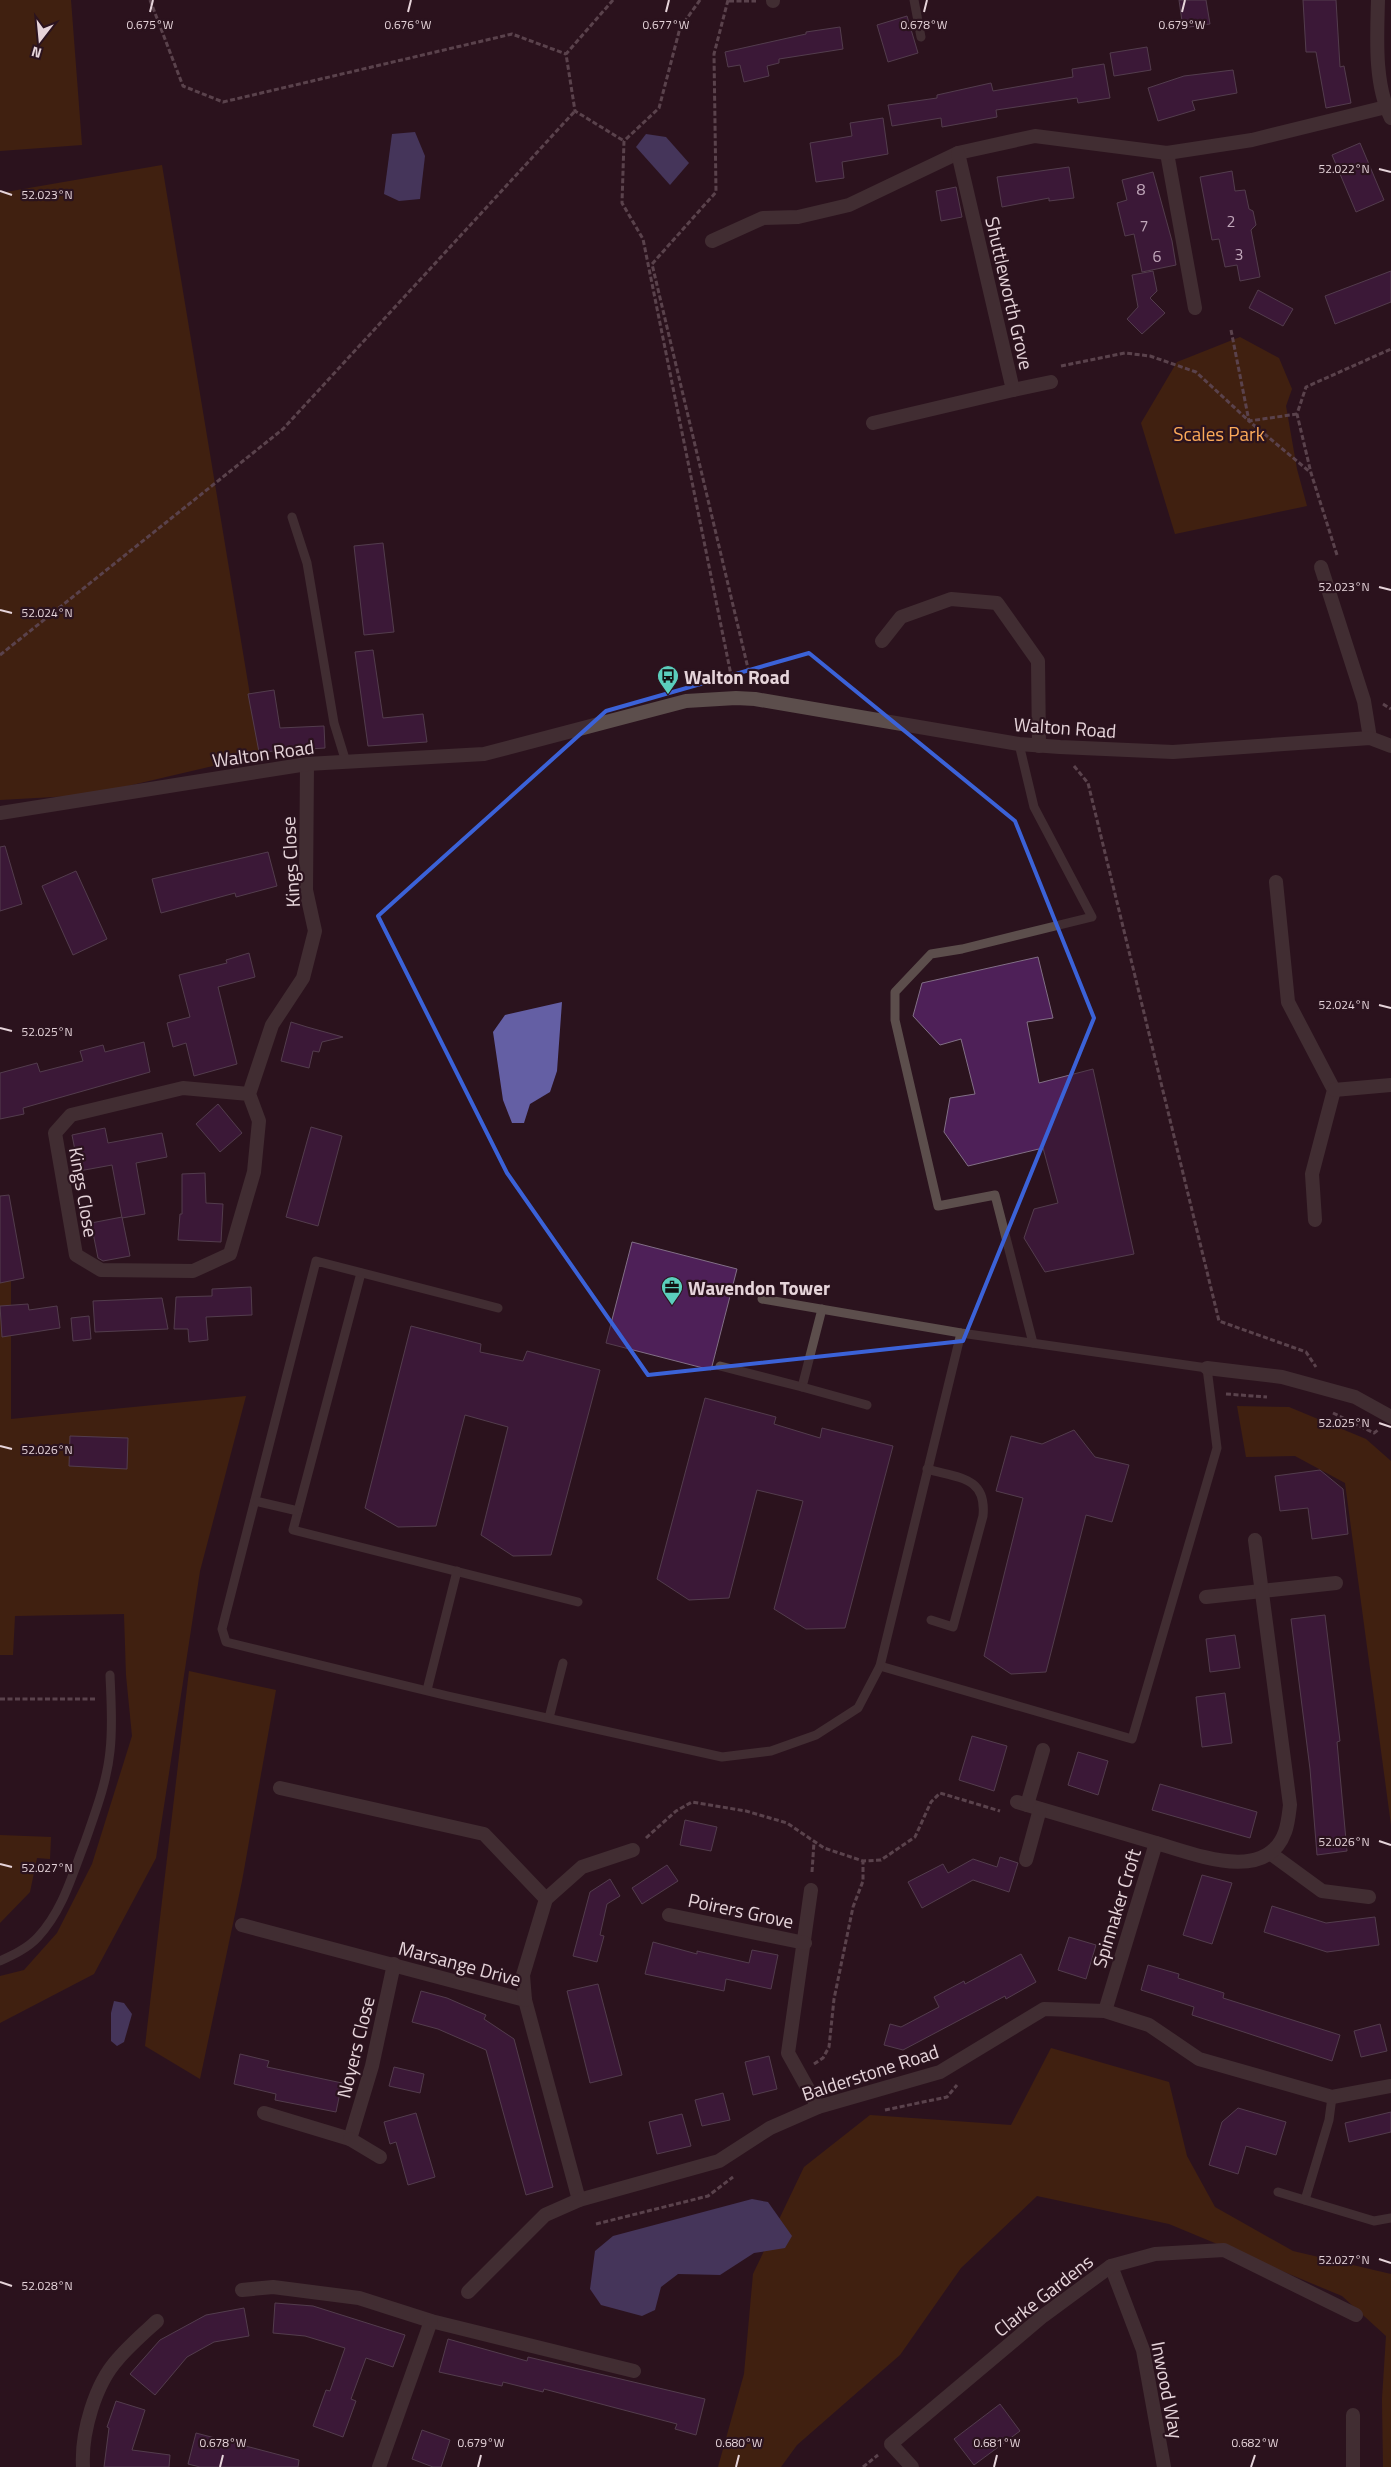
<svg xmlns="http://www.w3.org/2000/svg" width="1391" height="2467" font-family="'Titillium Web',sans-serif">
	<style>
		.green { fill: #5a3100 }
		.water { fill: #645fa4 }
		.building { fill: #4e2058; stroke: #826f86 }
		.lines { fill: none; stroke-linecap: round; stroke-linejoin: round }
		.path { stroke: #927d85; stroke-width: 3; stroke-dasharray: 5 2.5; stroke-linecap: butt }
		.service { stroke: #5c4e4c; stroke-width: 9 }
		.minor { stroke: #5c4e4c; stroke-width: 14 }
		.tertiary { stroke: #5c4e4c; stroke-width: 14 }
		.marked { fill: none; stroke: #3b62d8; stroke-width: 4; stroke-linejoin: round }
		.ticks { fill: none; stroke: #e6d4da; stroke-width: 2 }
		.labels { text-anchor: middle; dominant-baseline: central; stroke-width: 4.5; stroke-linejoin: round; paint-order: stroke }
		.number-label { font-size: 16px; fill: #c0a7ba }
		.street-label { font-size: 19px; fill: #e6d4da; stroke: #2b131e }
		.park-label { font-size: 19px; fill: #fcaa59; stroke: #2b131e }
		.poi-label { font-size: 19px; font-weight: bold; fill: #e6d4da; stroke: #2b131e; text-anchor: start }
		.ticks-label { font-size: 12px; text-anchor: middle; fill: #e6d4da; stroke: #2b131e; stroke-width: 4.5; stroke-linejoin: round; paint-order: stroke }
	</style>
	<rect width="100%" height="100%" fill="#2b131e"/>
	<g class="green">
		<path d="M0,0H71L82,145L0,151Z"/>
		<path d="M162,165L260,755L89,795L0,800V193Z"/>
		<path d="M1240,337L1279,358L1292,389L1286,406L1297,469L1307,506L1175,534L1141,423L1177,362Z"/>
		<path d="M11,1279V1419L246,1396L200,1571L156,1858L94,1974L0,2023V1976L24,1970L57,1933L92,1864L132,1736L126,1675L124,1614L15,1616L13,1655H0V1281Z"/>
		<path d="M1237,1406L1289,1407L1366,1439L1391,1461V1825L1345,1483L1295,1456L1246,1457Z"/>
		<path d="M189,1671L276,1690L242,1881L200,2079L145,2046Z"/>
		<path d="M0,1835L51,1837L50,1859L37,1858L30,1892L0,1923Z"/>
		<path d="M1051,2048L1169,2082L1187,2156L1215,2207L1293,2251L1391,2274V2467H1383L1382,2399L1386,2336L1342,2296L1169,2224L1037,2196L961,2268L900,2355L797,2445L781,2467H718L744,2374L753,2274L804,2167L870,2115L1011,2125Z"/>
	</g>
	<g class="water">
		<path d="M415,132L425,156L420,199L399,201L384,194L392,134Z"/>
		<path d="M646,134L666,137L689,163L670,185L636,147Z"/>
		<path d="M562,1002L557,1071L550,1092L530,1104L524,1123H512L503,1100L493,1032L505,1015Z"/>
		<path d="M114,2001L124,2003L132,2014L124,2042L117,2046L111,2041V2013Z"/>
		<path d="M752,2199L768,2202L792,2236L785,2248L754,2253L720,2275L678,2274L661,2287L655,2310L642,2316L601,2305L590,2289L595,2251L613,2236Z"/>
	</g>
	<g class="building">
		<path d="M1179,0H1206L1210,24L1183,28Z"/>
		<path d="M1303,0H1336L1340,67L1344,66L1351,103L1326,108L1316,52H1306Z"/>
		<path d="M907,16L918,53L888,62L877,25Z"/>
		<path d="M840,27L843,49L779,59V63L767,66L769,76L744,82L740,65L728,67L725,52L806,34V32Z"/>
		<path d="M1147,47L1151,70L1114,76L1110,53Z"/>
		<path d="M1104,64L1110,98L1078,103L1077,98L996,110L997,117L942,127L941,118L892,126L888,105L937,98V95L991,83L993,91L1073,77L1072,69Z"/>
		<path d="M1233,70L1237,93L1192,101L1195,110L1158,121L1148,88L1184,76Z"/>
		<path d="M883,118L888,154L842,162L844,178L816,182L810,143L852,136L850,123Z"/>
		<path d="M1360,143L1384,200L1356,212L1332,155Z"/>
		<path d="M1069,167L1074,198L1049,201V198L1002,207L997,177Z"/>
		<path d="M1232,171L1235,191L1245,190L1249,209L1253,211L1256,225L1251,230L1260,277L1240,281L1237,265L1225,267L1219,239L1212,240L1200,177Z"/>
		<path d="M1153,172L1172,241L1176,265L1142,272L1134,234L1125,236L1117,203L1127,200L1122,180Z"/>
		<path d="M956,187L962,217L941,221L936,191Z"/>
		<path d="M1153,271L1157,291L1150,298L1165,313L1142,334L1127,319L1138,307L1132,275Z"/>
		<path d="M1391,271V302L1335,324L1325,296Z"/>
		<path d="M1258,290L1293,309L1283,326L1249,308Z"/>
		<path d="M383,543L394,632L364,635L354,546Z"/>
		<path d="M373,650L383,718L423,714L427,742L368,746L355,652Z"/>
		<path d="M274,690L280,728L324,726L325,748L259,752L248,694Z"/>
		<path d="M5,846L22,904L0,911V847Z"/>
		<path d="M268,852L277,886L236,897L235,893L161,913L152,879Z"/>
		<path d="M76,871L107,939L73,955L42,886Z"/>
		<path d="M249,953L255,977L218,987L237,1064L194,1076L186,1043L173,1047L167,1023L190,1017L179,975L227,963L226,960Z"/>
		<path d="M1038,957L1053,1018L1027,1022L1039,1083L1093,1069L1134,1254L1045,1272L1024,1238L1034,1209L1058,1203L1043,1148L968,1166L944,1132L950,1098L975,1094L961,1039L940,1045L913,1016L922,983Z"/>
		<path d="M291,1022L307,1027L343,1037L322,1042L319,1052L313,1051L309,1068L281,1061Z"/>
		<path d="M144,1042L150,1072L23,1108L24,1114L0,1119V1073L37,1063L40,1072L83,1061L80,1051L103,1045L105,1052Z"/>
		<path d="M218,1104L242,1133L220,1152L196,1124Z"/>
		<path d="M311,1127L342,1136L318,1226L286,1217Z"/>
		<path d="M105,1128L108,1143L162,1133L167,1157L136,1163L145,1214L122,1218L112,1165L79,1171L72,1135Z"/>
		<path d="M205,1173L206,1203L223,1204L221,1242L178,1240L180,1214H182V1174Z"/>
		<path d="M9,1195L24,1278L0,1283V1196Z"/>
		<path d="M122,1217L130,1256L103,1261L98,1258L91,1223Z"/>
		<path d="M632,1242L737,1269L711,1370L606,1343Z"/>
		<path d="M251,1287L252,1315L206,1317L208,1340L189,1342L188,1329H174L176,1297L212,1296V1289Z"/>
		<path d="M162,1298L168,1329L95,1332L93,1301Z"/>
		<path d="M28,1304L29,1310L57,1306L60,1328L2,1337L0,1306Z"/>
		<path d="M89,1316L91,1339L73,1341L71,1318Z"/>
		<path d="M411,1326L481,1344L480,1352L523,1361L527,1351L600,1370L551,1555L513,1556L481,1535L508,1427L465,1415L436,1526L398,1527L365,1508Z"/>
		<path d="M705,1398L776,1417L774,1424L820,1438L822,1428L893,1446L845,1628L806,1629L774,1609L803,1501L757,1490L729,1598L689,1600L657,1579Z"/>
		<path d="M1074,1430L1095,1457L1129,1465L1112,1522L1086,1515L1046,1672L1011,1674L984,1656L1023,1498L996,1491L1011,1436L1042,1444Z"/>
		<path d="M70,1436L128,1438L127,1469L69,1466Z"/>
		<path d="M1320,1470L1343,1489L1348,1534L1312,1539L1308,1508L1280,1511L1275,1476Z"/>
		<path d="M1325,1615L1340,1741L1337,1742L1347,1851L1317,1855L1310,1769L1291,1619Z"/>
		<path d="M1235,1635L1240,1668L1210,1672L1206,1639Z"/>
		<path d="M1225,1693L1232,1743L1202,1747L1196,1697Z"/>
		<path d="M972,1736L1007,1746L994,1791L959,1780Z"/>
		<path d="M1078,1752L1108,1761L1098,1795L1068,1785Z"/>
		<path d="M1160,1784L1257,1812L1250,1838L1152,1810Z"/>
		<path d="M685,1820L717,1827L711,1851L680,1845Z"/>
		<path d="M1000,1857L1018,1863L1009,1892L973,1880L922,1908L908,1882L943,1864L948,1873L973,1859L997,1867Z"/>
		<path d="M667,1865L678,1881L642,1904L632,1888Z"/>
		<path d="M1202,1875L1232,1883L1212,1944L1183,1935Z"/>
		<path d="M610,1879L620,1896L607,1904L600,1935L604,1936L597,1962L573,1956L590,1892Z"/>
		<path d="M1272,1906L1326,1923L1375,1917L1379,1945L1327,1952L1264,1932Z"/>
		<path d="M1069,1937L1096,1945L1086,1979L1058,1970Z"/>
		<path d="M653,1942L697,1954V1951L749,1963L752,1950L778,1955L771,1989L726,1979L724,1991L645,1974Z"/>
		<path d="M1021,1954L1036,1982L1006,1999L1005,1996L903,2050L884,2045L890,2024L901,2027L939,2007L934,1997L964,1981L965,1984Z"/>
		<path d="M1148,1965L1179,1974L1178,1978L1224,1993L1223,1998L1340,2035L1332,2061L1192,2015L1194,2007L1141,1990Z"/>
		<path d="M598,1984L622,2075L590,2083L567,1991Z"/>
		<path d="M421,1991L447,1998L486,2015L484,2019L514,2039L553,2187L526,2195L486,2050L438,2029L412,2022Z"/>
		<path d="M1380,2024L1387,2051L1361,2057L1354,2031Z"/>
		<path d="M240,2054L269,2061L267,2067L342,2083L336,2112L275,2100L276,2094L234,2084Z"/>
		<path d="M769,2056L777,2089L753,2095L745,2062Z"/>
		<path d="M394,2067L424,2074L420,2093L389,2086Z"/>
		<path d="M723,2093L730,2120L702,2126L695,2100Z"/>
		<path d="M1238,2108L1286,2122L1276,2155L1246,2146L1238,2174L1209,2165L1222,2122Z"/>
		<path d="M1391,2112V2132L1349,2142L1345,2123Z"/>
		<path d="M416,2113L435,2177L408,2185L396,2142L390,2144L384,2122Z"/>
		<path d="M682,2114L691,2146L657,2154L649,2122Z"/>
		<path d="M275,2303L313,2306L405,2335L393,2367L366,2358L351,2399L356,2401L343,2437L313,2426L326,2390L330,2391L345,2348L305,2336L273,2333Z"/>
		<path d="M244,2308L249,2336L214,2342L187,2357L155,2395L130,2374L160,2340L206,2315Z"/>
		<path d="M448,2339L527,2361L528,2357L705,2399L696,2435L675,2429L677,2424L544,2389L543,2392L503,2382L502,2386L439,2372Z"/>
		<path d="M116,2401L145,2410L132,2450L170,2455L169,2467H104L109,2428L107,2427Z"/>
		<path d="M1000,2404L1020,2431L974,2465L954,2439Z"/>
		<path d="M422,2430L450,2440L441,2467H433L412,2459Z"/>
		<path d="M196,2433L299,2460L298,2467H200L188,2464Z"/>
	</g>
	<g class="lines">
		<g class="path">
			<path d="M150,0L183,86L223,102L512,34L566,54"/>
			<path d="M613,0L566,54L575,111L624,141"/>
			<path d="M700,0L680,28L659,108L624,141L622,203L643,239L732,680"/>
			<path d="M728,0L714,54L716,192L652,264L751,681"/>
			<path d="M729,1H756"/>
			<path d="M1231,330L1249,421L1310,472"/>
			<path d="M1061,366L1125,353L1150,356L1196,372L1249,421L1297,414"/>
			<path d="M1337,555L1311,473L1297,414L1306,387L1391,349"/>
			<path d="M0,655L283,429L575,111"/>
			<path d="M1383,704L1391,709"/>
			<path d="M1074,766L1088,783L1219,1321L1306,1352L1316,1367"/>
			<path d="M1226,1394L1267,1397"/>
			<path d="M1333,1413L1374,1433L1378,1430"/>
			<path d="M0,1699H96"/>
			<path d="M646,1838L676,1811L692,1802L746,1811L787,1823L824,1848L863,1861L881,1860L915,1837L931,1802L940,1793L1000,1811"/>
			<path d="M812,1872L814,1842"/>
			<path d="M814,2064L823,2058L829,2047L834,1999L853,1907L863,1881V1861"/>
			<path d="M885,2110L947,2097L957,2085"/>
			<path d="M596,2224L708,2196L733,2177"/>
			<path d="M863,2467L878,2455"/>
		</g>
		<g class="service">
			<path d="M914,0L921,37"/>
			<path d="M292,517L307,563L334,723L346,762"/>
			<path d="M1019,744L1034,807L1092,917L962,949L931,954L895,992V1020L938,1206L995,1195L1033,1343"/>
			<path d="M361,1273L293,1530L578,1602"/>
			<path d="M762,1299L961,1333L1207,1368L1217,1448L1132,1739L880,1666"/>
			<path d="M498,1308L316,1261L222,1629L226,1642L448,1696L722,1757L771,1751L816,1735L858,1708L880,1666L961,1333"/>
			<path d="M822,1309L802,1387L867,1405"/>
			<path d="M720,1366L802,1387"/>
			<path d="M927,1469C957,1478 987,1476 983,1516L953,1627L931,1620"/>
			<path d="M255,1501L298,1511"/>
			<path d="M427,1690L457,1571"/>
			<path d="M549,1718L563,1663"/>
			<path d="M0,1961C13,1955 28,1948 38,1937C63,1910 72,1875 85,1842C95,1813 107,1782 110,1751C113,1725 111,1701 110,1675"/>
			<path d="M1278,2192L1374,2221L1391,2218"/>
			<path d="M1305,2200L1329,2120L1332,2097"/>
		</g>
		<g class="minor">
			<path d="M773,0V1"/>
			<path d="M1167,153L1195,308"/>
			<path d="M712,241L763,218L798,217L849,205L958,153L1035,136L1167,153L1252,140L1386,107"/>
			<path d="M1013,390L1051,382"/>
			<path d="M873,423L1013,390L958,153"/>
			<path d="M1321,567L1364,701L1370,738"/>
			<path d="M882,641L901,617L951,599L997,603L1038,661L1039,746"/>
			<path d="M1276,882L1288,1002L1334,1090L1312,1174L1315,1220"/>
			<path d="M1334,1090L1391,1085"/>
			<path d="M249,1094L183,1088L71,1115L55,1133L76,1255L101,1270L193,1271L230,1254L254,1172L259,1121L249,1094L272,1025L303,978L315,931L306,890L307,764"/>
			<path d="M1207,1368L1282,1377L1355,1397L1391,1417"/>
			<path d="M1206,1597L1336,1583"/>
			<path d="M280,1788L484,1834L546,1899"/>
			<path d="M1017,1802L1156,1843"/>
			<path d="M1027,1805L1043,1750"/>
			<path d="M1270,1853L1322,1891L1369,1897"/>
			<path d="M1026,1860L1040,1809"/>
			<path d="M811,1890L788,2053L818,2107"/>
			<path d="M669,1915L805,1943"/>
			<path d="M242,1925L525,2000L579,2200"/>
			<path d="M525,2000L523,1975L546,1899L582,1867L633,1850"/>
			<path d="M1105,2011L1156,1843C1193,1853 1266,1885 1285,1832C1288,1824 1289,1813 1290,1805L1255,1540"/>
			<path d="M264,2113L350,2139L372,2066L394,1964"/>
			<path d="M350,2139L380,2157"/>
			<path d="M1111,2266L1143,2350L1164,2467"/>
			<path d="M242,2290L273,2287L359,2298L431,2321L634,2371"/>
			<path d="M468,2292L545,2215L579,2200L719,2161L770,2128L818,2107L940,2072L1044,2009L1105,2011L1149,2025L1199,2059L1332,2097L1391,2086"/>
			<path d="M1353,2415V2467"/>
			<path d="M83,2467C81,2433 95,2384 118,2359C130,2345 144,2333 157,2321"/>
			<path d="M379,2467L431,2321"/>
			<path d="M912,2467L891,2444L1043,2316L1111,2266L1155,2254L1224,2250L1356,2315"/>
		</g>
		<g class="tertiary">
			<path d="M1378,0C1377,37 1374,84 1391,118"/>
			<path d="M0,813L307,764L484,754L686,701L736,698L755,699L1019,744L1060,747L1173,752L1370,738L1391,746"/>
		</g>
	</g>
	<path d="M0 0H1391V2467H0ZM809,653L1015,821L1094,1018L963,1341L648,1375L507,1173L378,916L606,711Z" fill="#2b131e" fill-opacity=".55" fill-rule="evenodd"/>
	<path class="marked" d="M809,653L1015,821L1094,1018L963,1341L648,1375L507,1173L378,916L606,711Z"/>
	<path class="ticks" d="M150,12L153,0M408,12L411,0M666,12L669,0M924,12L927,0M1182,12L1185,0M1379,169L1391,172M0,191L12,195M1379,587L1391,590M0,610L12,613M1379,1005L1391,1008M0,1028L12,1031M1379,1423L1391,1427M0,1446L12,1449M1379,1841L1391,1845M0,1864L12,1867M1379,2259L1391,2263M0,2282L12,2286M220,2467L223,2455M478,2467L481,2455M736,2467L739,2455M994,2467L997,2455M1251,2467L1255,2455"/>
	<defs>
		<g id="bus-pin" transform="scale(1.125)"><path d="M0 17L-7.5 6A9.5 9.5 0 1 1 7.5 6Z" fill="#5bcebc" stroke="#2b131e"/><path d="M-5-6H5V4H4V6H2V4H-2V6H-4V4H-5ZM-3.5-4V0h7V-4ZM-3.5 1.2v1.5H-2V1.2ZM2 1.2v1.5H3.5V1.2Z" fill="#111"/></g>
		<g id="office-pin" transform="scale(1.125)"><path d="M0 17L-7.5 6A9.5 9.5 0 1 1 7.5 6Z" fill="#5bcebc" stroke="#2b131e"/><path d="M-6-3h4V-5.5h4V-3h4V5H-6ZM-1-4.5V-3h2v-1.5ZM-6 0V1H6V0Z" fill="#111"/></g>
	</defs>
	<g fill-rule="evenodd">
		<use href="#bus-pin" x="668" y="676"/>
		<use href="#office-pin" x="672" y="1287"/>
	</g>
	<g class="labels">
		<g class="number-label">
			<text x="1141" y="189">8</text>
			<text x="1231" y="221">2</text>
			<text x="1144" y="225">7</text>
			<text x="1239" y="254">3</text>
			<text x="1157" y="256">6</text>
		</g>
		<g class="street-label">
			<text transform="translate(1010 293) rotate(77)">Shuttleworth Grove</text>
			<text transform="translate(1065 727) rotate(4)">Walton Road</text>
			<text transform="translate(263 753) rotate(-8)">Walton Road</text>
			<text transform="translate(290 862) rotate(-93)">Kings Close</text>
			<text transform="translate(84 1192) rotate(80)">Kings Close</text>
			<text transform="translate(1116 1908) rotate(-73)">Spinnaker Croft</text>
			<text transform="translate(741 1910) rotate(12)">Poirers Grove</text>
			<text transform="translate(460 1963) rotate(15)">Marsange Drive</text>
			<text transform="translate(355 2047) rotate(-76)">Noyers Close</text>
			<text transform="translate(870 2072) rotate(-18)">Balderstone Road</text>
			<text transform="translate(1043 2295) rotate(-38)">Clarke Gardens</text>
			<text transform="translate(1168 2390) rotate(79)">Inwood Way</text>
		</g>
		<g class="park-label">
			<text x="1219" y="433">Scales Park</text>
		</g>
		<g class="poi-label">
			<text x="684" y="676">Walton Road</text>
			<text x="688" y="1287">Wavendon Tower</text>
		</g>
	</g>
	<g class="ticks-label">
		<text x="150" y="29">0.675°W</text>
		<text x="408" y="29">0.676°W</text>
		<text x="666" y="29">0.677°W</text>
		<text x="924" y="29">0.678°W</text>
		<text x="1182" y="29">0.679°W</text>
		<text x="1344" y="173">52.022°N</text>
		<text x="47" y="199">52.023°N</text>
		<text x="1344" y="591">52.023°N</text>
		<text x="47" y="617">52.024°N</text>
		<text x="1344" y="1009">52.024°N</text>
		<text x="47" y="1036">52.025°N</text>
		<text x="1344" y="1427">52.025°N</text>
		<text x="47" y="1454">52.026°N</text>
		<text x="1344" y="1846">52.026°N</text>
		<text x="47" y="1872">52.027°N</text>
		<text x="1344" y="2264">52.027°N</text>
		<text x="47" y="2290">52.028°N</text>
		<text x="223" y="2447">0.678°W</text>
		<text x="481" y="2447">0.679°W</text>
		<text x="739" y="2447">0.680°W</text>
		<text x="997" y="2447">0.681°W</text>
		<text x="1255" y="2447">0.682°W</text>
	</g>
	<g transform="translate(40 40) rotate(196)" stroke="#2b131e" stroke-width="4" paint-order="stroke">
	<path d="M0-4L9 19L0 12L-9 19Z" fill="#e6d4da"/>
	<text y="-8" font-size="14" font-weight="bold" text-anchor="middle" fill="#e6d4da">N</text>
	</g>
</svg>
